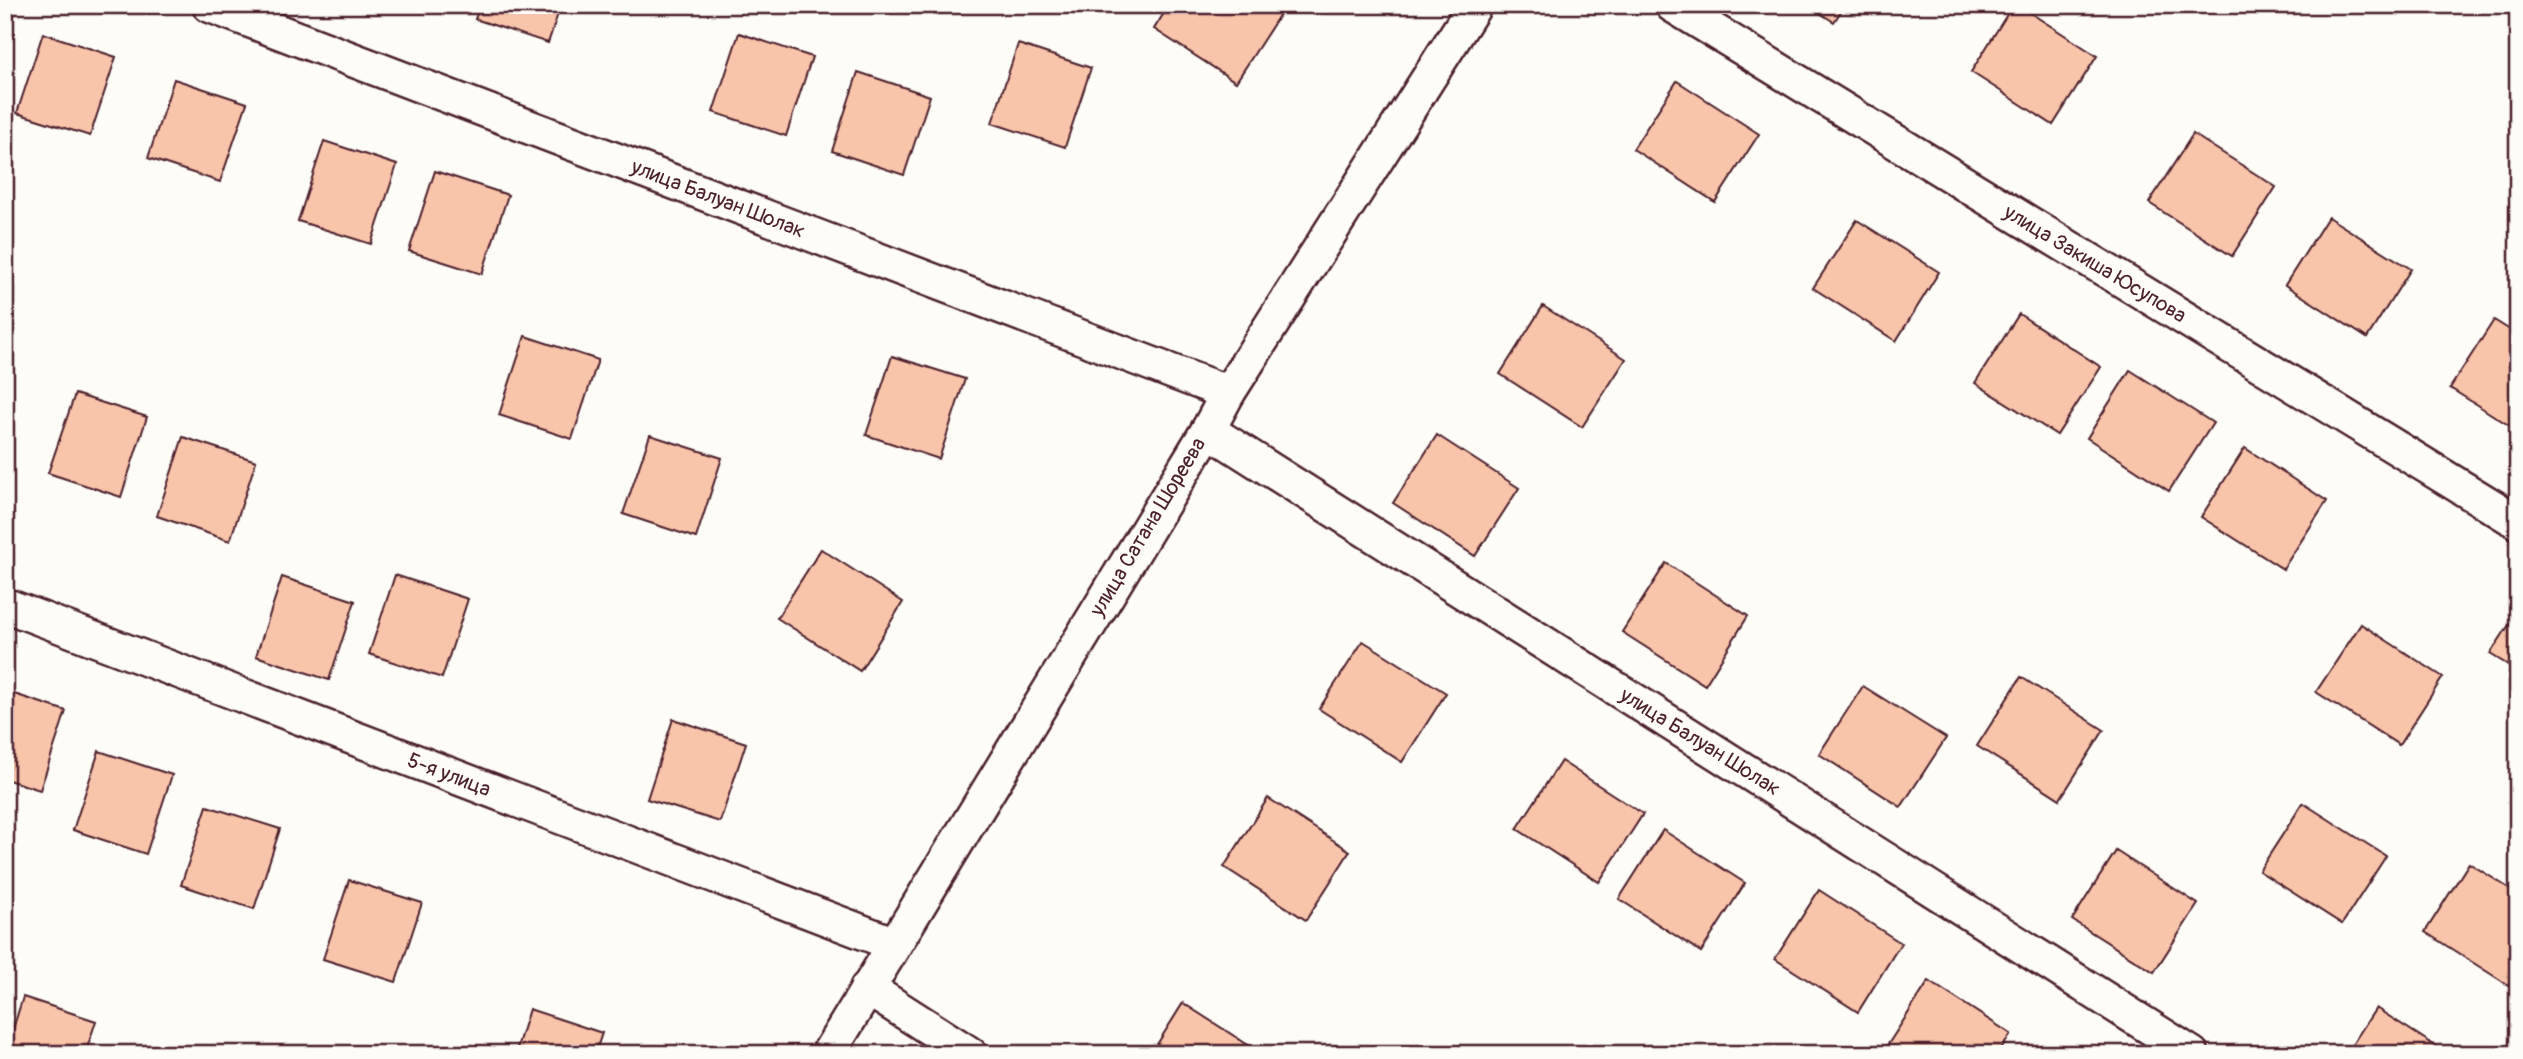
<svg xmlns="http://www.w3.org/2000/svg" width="2523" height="1059" font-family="Pangolin,sans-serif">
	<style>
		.building { fill: #f8c4aa; stroke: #4a1f2b; stroke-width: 2 }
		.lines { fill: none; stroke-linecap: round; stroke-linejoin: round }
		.minor-casing { stroke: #4a1f2b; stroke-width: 38 }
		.minor { stroke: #fdfcf7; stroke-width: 33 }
		.labels { text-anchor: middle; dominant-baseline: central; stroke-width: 7; stroke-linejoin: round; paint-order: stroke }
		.street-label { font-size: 21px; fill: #4a1f2b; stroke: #fdfcf7 }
	</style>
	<rect width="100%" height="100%" fill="#fdfcf7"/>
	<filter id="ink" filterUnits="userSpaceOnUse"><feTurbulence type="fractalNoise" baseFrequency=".0143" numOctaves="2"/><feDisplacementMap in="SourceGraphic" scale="14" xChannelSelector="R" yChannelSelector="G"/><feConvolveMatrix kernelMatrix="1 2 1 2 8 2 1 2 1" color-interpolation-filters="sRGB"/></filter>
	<g filter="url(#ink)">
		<g class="building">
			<path d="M480,5H561L548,43L475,19Z"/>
			<path d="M1169,5H1267L1280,14L1236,82L1154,29Z"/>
			<path d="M1807,5H1845L1834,22Z"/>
			<path d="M2013,5H2018L2097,56L2053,125L1971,72Z"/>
			<path d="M43,33L116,57L90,136L17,113Z"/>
			<path d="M739,33L812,57L786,136L713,112Z"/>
			<path d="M1018,44L1091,68L1065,147L992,123Z"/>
			<path d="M858,72L930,96L904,175L832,151Z"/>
			<path d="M174,79L247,103L220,182L148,158Z"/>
			<path d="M1677,81L1759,134L1715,202L1633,149Z"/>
			<path d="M2193,134L2276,187L2232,256L2149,203Z"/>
			<path d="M324,141L397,165L371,244L298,221Z"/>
			<path d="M435,171L508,195L482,274L409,251Z"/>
			<path d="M2328,217L2411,269L2367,338L2285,285Z"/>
			<path d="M1857,220L1939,272L1896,341L1813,288Z"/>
			<path d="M1543,306L1626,359L1582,427L1500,374Z"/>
			<path d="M2019,314L2101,367L2057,435L1975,383Z"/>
			<path d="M2494,320L2518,335V431L2450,388Z"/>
			<path d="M525,336L598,360L572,439L499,415Z"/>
			<path d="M892,356L965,379L939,459L866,435Z"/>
			<path d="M2130,370L2213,423L2169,491L2087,438Z"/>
			<path d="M75,394L147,417L121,497L48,473Z"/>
			<path d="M650,435L722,458L696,538L623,514Z"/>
			<path d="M1437,435L1519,488L1475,556L1393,503Z"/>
			<path d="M183,437L256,461L230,541L157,516Z"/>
			<path d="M2245,448L2327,501L2283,569L2201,517Z"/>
			<path d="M821,549L903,602L860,671L777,618Z"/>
			<path d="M1666,563L1748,616L1705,685L1622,632Z"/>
			<path d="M395,575L468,599L442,678L369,654Z"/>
			<path d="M282,577L355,601L329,680L256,656Z"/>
			<path d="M2518,611V671L2490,654Z"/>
			<path d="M2361,624L2443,677L2399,745L2316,692Z"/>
			<path d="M1363,641L1446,693L1402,762L1319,709Z"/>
			<path d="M2021,677L2104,730L2060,799L1977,746Z"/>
			<path d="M1863,686L1946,738L1901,807L1819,754Z"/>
			<path d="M5,691L66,711L40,790L5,779Z"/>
			<path d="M673,719L746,743L720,822L647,799Z"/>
			<path d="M99,751L172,775L146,854L73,830Z"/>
			<path d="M1561,761L1643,814L1599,882L1517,829Z"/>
			<path d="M1268,798L1350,851L1306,920L1224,867Z"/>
			<path d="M2303,803L2386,856L2342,924L2259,871Z"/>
			<path d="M207,806L280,829L254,909L181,885Z"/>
			<path d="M1663,830L1745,883L1701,952L1619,899Z"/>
			<path d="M2116,851L2198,904L2154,972L2072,920Z"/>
			<path d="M2469,863L2518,894V970L2508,985L2425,932Z"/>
			<path d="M349,880L422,903L396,982L323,959Z"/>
			<path d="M1819,890L1901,943L1858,1012L1775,959Z"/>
			<path d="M1929,981L2011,1034L1998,1054H1892L1885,1049Z"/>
			<path d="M23,997L96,1021L85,1054H5Z"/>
			<path d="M1183,1003L1262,1054H1151Z"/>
			<path d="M2376,1008L2448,1054H2346Z"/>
			<path d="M529,1009L602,1033L595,1054H515Z"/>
		</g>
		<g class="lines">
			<g class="minor-casing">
				<g id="minor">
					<path d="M209,5L1228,393"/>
					<path d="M1672,5L2518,522"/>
					<path d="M1208,430L2192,1054"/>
					<path d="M5,605L894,944"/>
					<path d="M867,988L970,1054"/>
					<path d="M828,1054L1208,430L1228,393L1475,5"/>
				</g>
			</g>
			<use href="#minor" class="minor"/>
		</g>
	</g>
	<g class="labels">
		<g class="street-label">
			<text transform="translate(718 199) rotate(21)">улица Балуан Шолак</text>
			<text transform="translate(2095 264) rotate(31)">улица Закиша Юсупова</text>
			<text transform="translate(1148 527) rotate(-59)">улица Сатана Шореева</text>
			<text transform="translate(1700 742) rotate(32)">улица Балуан Шолак</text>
			<text transform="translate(449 775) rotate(21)">5-я улица</text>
		</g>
	</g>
	<rect width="2523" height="1059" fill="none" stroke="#fdfcf7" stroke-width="28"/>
	<rect x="14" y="14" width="2495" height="1031" fill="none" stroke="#4a1f2b" stroke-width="2.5" filter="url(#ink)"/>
</svg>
